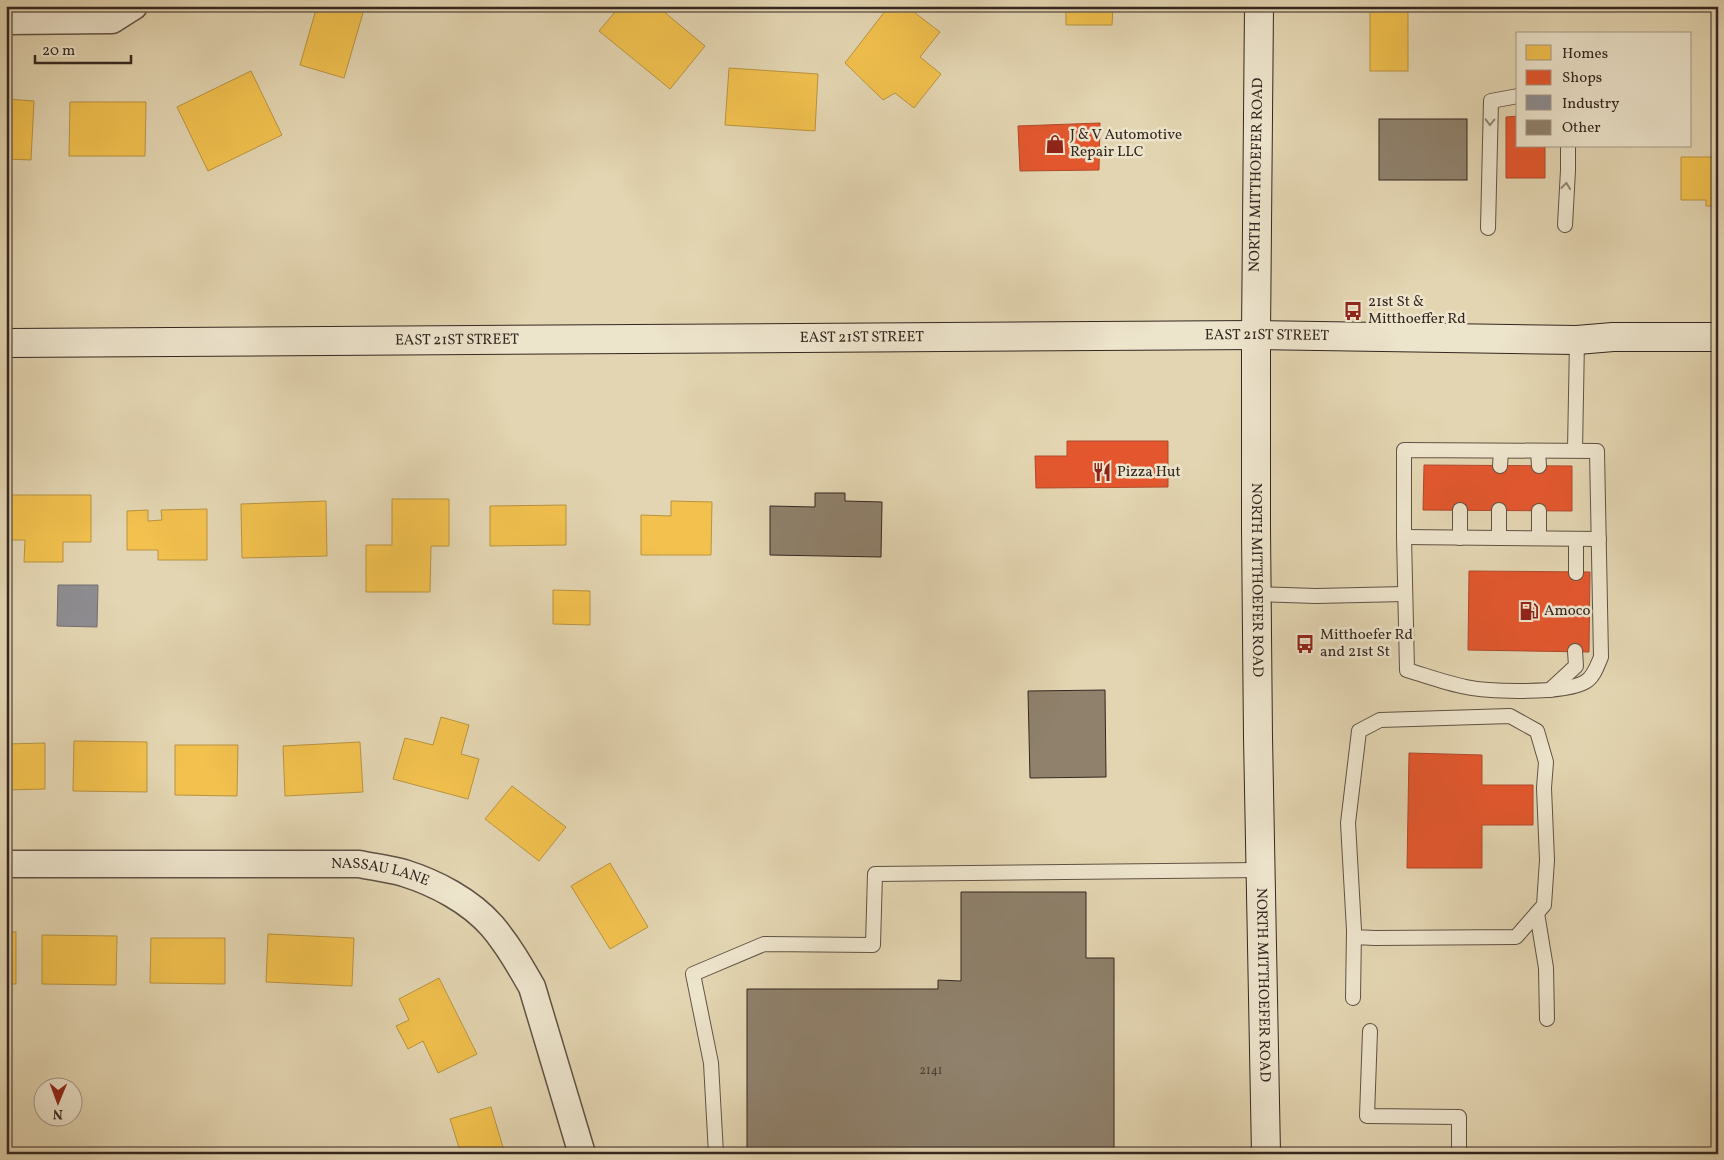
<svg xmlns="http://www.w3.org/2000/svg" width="1724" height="1160" font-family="Vollkorn,serif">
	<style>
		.homes { fill: #f2c14e; stroke: #b99340 }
		.shops { fill: #e4572e; stroke: #af492a }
		.industry { fill: #8d8d92; stroke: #726e70 }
		.building { fill: #8f816c; stroke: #342721 }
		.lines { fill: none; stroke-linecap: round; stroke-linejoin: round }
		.service-casing { stroke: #605245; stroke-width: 16 }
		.minor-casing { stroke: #605245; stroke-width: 29 }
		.secondary-casing { stroke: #342721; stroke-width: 30 }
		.service { stroke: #ede4cc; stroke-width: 14 }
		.minor { stroke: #ede4cc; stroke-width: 26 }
		.secondary { stroke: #ede4cc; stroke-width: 28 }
		.oneway { stroke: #908676 }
		.labels { text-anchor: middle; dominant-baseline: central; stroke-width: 5; stroke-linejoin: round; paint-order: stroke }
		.number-label { font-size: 12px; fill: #4b3e34 }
		.poi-label { font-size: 15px; fill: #342721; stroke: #ede4cc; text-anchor: start }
		.street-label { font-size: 15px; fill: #342721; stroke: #ede4cc }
	</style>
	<rect width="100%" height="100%" fill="#e3d5b1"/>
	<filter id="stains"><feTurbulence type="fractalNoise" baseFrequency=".004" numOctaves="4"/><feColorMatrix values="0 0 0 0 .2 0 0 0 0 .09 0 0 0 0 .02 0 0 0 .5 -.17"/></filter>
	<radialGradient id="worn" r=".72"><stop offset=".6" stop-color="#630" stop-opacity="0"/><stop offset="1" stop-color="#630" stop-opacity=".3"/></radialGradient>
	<g class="homes">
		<path d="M317,6H365L344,78L300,65Z"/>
		<path d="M620,6H657L705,46L670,89L599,31Z"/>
		<path d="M889,6H906L940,32L920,57L941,74L914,108L895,93L883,100L845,63Z"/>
		<path d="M1066,6H1113L1112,25H1066Z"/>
		<rect x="1370" y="6" width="38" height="65"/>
		<path d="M729,68L818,74L815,131L725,125Z"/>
		<path d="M251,71L282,135L208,171L177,107Z"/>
		<path d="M6,99L34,101L31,160L6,159Z"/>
		<path d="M70,102H146L145,156H69Z"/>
		<path d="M1681,157H1718V206H1706V200H1681Z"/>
		<path d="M11,495H91V542H63V562H24L25,540H11Z"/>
		<path d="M392,499H449V546H431L430,592H366V545H392Z"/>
		<path d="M326,501L327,556L242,558L241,504Z"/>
		<path d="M671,501L712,502L711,555H641V515L671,516Z"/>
		<path d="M566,505V545L490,546V506Z"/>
		<path d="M207,509V560H158V550H127V511L148,510V521L162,520L161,510Z"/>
		<path d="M553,590L590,591V625L553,624Z"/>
		<path d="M441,717L469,725L461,754L479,759L468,799L393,779L405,738L433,745Z"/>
		<path d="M74,741L147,742V792L73,791Z"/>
		<path d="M360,742L363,792L285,796L283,746Z"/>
		<path d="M45,743V789L6,790V744Z"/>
		<path d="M175,745H238L237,796L175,795Z"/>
		<path d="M512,786L566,827L539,861L485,819Z"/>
		<path d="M610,863L648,927L610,949L571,886Z"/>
		<rect x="6" y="932" width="10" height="52"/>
		<path d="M268,934L354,938L352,986L266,982Z"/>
		<path d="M42,935L117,936L116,985L42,984Z"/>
		<path d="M151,938H225V984L150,983Z"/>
		<path d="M439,978L477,1054L438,1073L423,1041L408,1049L396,1026L409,1020L399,999Z"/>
		<path d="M491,1107L505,1154H461L450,1119Z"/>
	</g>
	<g class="shops">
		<path d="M1518,116V146H1545V178H1506V117Z"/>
		<path d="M1100,123L1099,170L1020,171L1018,126Z"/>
		<path d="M1067,441H1168V487L1036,488L1035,456H1067Z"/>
		<path d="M1424,465L1572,466V511L1423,510Z"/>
		<path d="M1469,571L1590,572L1589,652L1468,650Z"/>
		<path d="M1409,753L1482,755V785H1533V825H1482V868H1407Z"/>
	</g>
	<path class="industry" d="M58,585H98L97,627L57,626Z"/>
	<g class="building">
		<rect x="1379" y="119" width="88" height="61"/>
		<path d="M815,493H845V501L882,502L881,557L770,555V506L815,507Z"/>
		<path d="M1105,690L1106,777L1030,778L1028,691Z"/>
		<path d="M961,892H1086V958H1114V1154H747V989H938V980L961,981Z"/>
	</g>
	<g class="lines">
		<g class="service-casing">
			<g id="service">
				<path d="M1565,225L1568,170V146"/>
				<path d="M1488,228L1491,101L1518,96"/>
				<path d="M1404,450L1597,451L1601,657C1597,666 1594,677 1585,682C1564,694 1490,692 1466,687C1446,683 1427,676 1407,670L1404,537Z"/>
				<path d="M1575,450L1577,340"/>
				<path d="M1538,451L1539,466"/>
				<path d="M1500,466L1501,451"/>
				<path d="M1499,510V538"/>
				<path d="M1404,537L1599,539"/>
				<path d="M1460,538V510"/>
				<path d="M1539,538V511"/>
				<path d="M1576,573V539"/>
				<path d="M1257,594L1316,596L1405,594"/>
				<path d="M1550,690L1576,666L1575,651"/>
				<path d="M1537,913L1546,968L1547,1019"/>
				<path d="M1353,998L1354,930L1348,823L1359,731L1380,720L1510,716L1537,731L1546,762L1544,788L1547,860L1544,905L1516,937L1375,938L1354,937"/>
				<path d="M1370,1031L1367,1116L1459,1117V1154"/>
				<path d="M716,1154L711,1063L693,974L764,944L873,945L875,874L1260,870"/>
			</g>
		</g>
		<g class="minor-casing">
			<g id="minor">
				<path d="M6,21L112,20L134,6"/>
				<path id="s1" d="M6,864H359C374,867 390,869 404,873C436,883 470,901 492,926C508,945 520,966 532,987L582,1154"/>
			</g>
		</g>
		<g class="secondary-casing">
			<g id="secondary">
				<path id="s2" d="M1259,6L1256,335V529L1258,737L1266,1154"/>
				<path id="s3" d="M6,343L1256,335L1577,340L1613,337H1718"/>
			</g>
		</g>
		<use href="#service" class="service"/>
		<use href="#minor" class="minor"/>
		<use href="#secondary" class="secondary"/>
	</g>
	<defs><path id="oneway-chevron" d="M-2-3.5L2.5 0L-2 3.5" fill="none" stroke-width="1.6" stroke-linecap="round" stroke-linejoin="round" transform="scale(1.25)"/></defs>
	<g class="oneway">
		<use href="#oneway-chevron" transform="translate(1490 122) rotate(91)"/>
		<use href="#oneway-chevron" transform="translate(1566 186) rotate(-84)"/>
	</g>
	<defs>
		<g id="shop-bare" transform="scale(1.5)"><path d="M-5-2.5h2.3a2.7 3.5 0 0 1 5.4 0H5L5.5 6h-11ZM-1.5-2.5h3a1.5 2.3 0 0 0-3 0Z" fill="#8f2418" stroke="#ede4cc" stroke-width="2.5" paint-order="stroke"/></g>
		<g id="bus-bare" transform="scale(1.5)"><path d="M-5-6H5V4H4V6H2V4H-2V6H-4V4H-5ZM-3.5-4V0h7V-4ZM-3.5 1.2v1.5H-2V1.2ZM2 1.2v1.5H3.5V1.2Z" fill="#8f2418" stroke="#ede4cc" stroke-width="2.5" paint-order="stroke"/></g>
		<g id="restaurant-bare" transform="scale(1.5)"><path d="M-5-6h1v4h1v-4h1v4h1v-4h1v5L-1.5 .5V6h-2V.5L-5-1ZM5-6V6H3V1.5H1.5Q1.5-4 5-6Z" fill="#8f2418" stroke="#ede4cc" stroke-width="2.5" paint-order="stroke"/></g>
		<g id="fuel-bare" transform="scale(1.5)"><path d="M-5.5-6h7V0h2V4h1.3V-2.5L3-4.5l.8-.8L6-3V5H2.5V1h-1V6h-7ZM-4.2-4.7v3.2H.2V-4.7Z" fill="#8f2418" stroke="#ede4cc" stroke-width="2.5" paint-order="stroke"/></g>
	</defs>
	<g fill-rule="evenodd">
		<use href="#shop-bare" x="1055" y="144"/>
		<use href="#bus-bare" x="1353" y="311"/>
		<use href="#restaurant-bare" x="1102" y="472"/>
		<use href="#fuel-bare" x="1529" y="611"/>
		<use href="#bus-bare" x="1305" y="644"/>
	</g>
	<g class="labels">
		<g class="number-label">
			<text x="931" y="1071">2141</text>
		</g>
		<g class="poi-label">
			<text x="1070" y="135">J &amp; V Automotive<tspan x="1070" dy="17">Repair LLC</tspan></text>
			<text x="1368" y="302">21st St &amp;<tspan x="1368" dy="17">Mitthoeffer Rd</tspan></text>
			<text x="1117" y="472">Pizza Hut</text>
			<text x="1544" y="611">Amoco</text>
			<text x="1320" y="635">Mitthoefer Rd<tspan x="1320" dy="17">and 21st St</tspan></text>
		</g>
		<g class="street-label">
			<text transform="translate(1257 175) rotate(-89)">NORTH MITTHOEFER ROAD</text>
			<text stroke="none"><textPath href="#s3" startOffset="1261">EAST 21ST STREET</textPath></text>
			<text stroke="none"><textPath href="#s3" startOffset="856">EAST 21ST STREET</textPath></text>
			<text stroke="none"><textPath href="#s3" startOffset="451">EAST 21ST STREET</textPath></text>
			<text stroke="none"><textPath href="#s2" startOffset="574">NORTH MITTHOEFER ROAD</textPath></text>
			<text stroke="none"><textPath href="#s1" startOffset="375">NASSAU LANE</textPath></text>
			<text stroke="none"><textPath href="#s2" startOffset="979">NORTH MITTHOEFER ROAD</textPath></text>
		</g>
	</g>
	<rect width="1724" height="1160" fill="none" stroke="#e3d5b1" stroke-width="25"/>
	<rect x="8" y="8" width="1709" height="1145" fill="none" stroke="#342721" stroke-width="2.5"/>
	<rect x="12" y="12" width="1699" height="1135" fill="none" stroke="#342721"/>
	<rect x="1516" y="32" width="175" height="115" fill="#ede4cc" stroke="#a39888"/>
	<rect x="1526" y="45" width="25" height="15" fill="#f2c14e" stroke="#a39888"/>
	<text x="1562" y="58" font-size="15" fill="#342721">Homes</text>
	<rect x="1526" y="70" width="25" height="15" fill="#e4572e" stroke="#a39888"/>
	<text x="1562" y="82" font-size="15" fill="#342721">Shops</text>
	<rect x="1526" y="95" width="25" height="15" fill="#8d8d92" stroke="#a39888"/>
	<text x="1562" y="108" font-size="15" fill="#342721">Industry</text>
	<rect x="1526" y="120" width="25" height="15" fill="#8f816c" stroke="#a39888"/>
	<text x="1562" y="132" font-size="15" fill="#342721">Other</text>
	<g transform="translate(58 1102) rotate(181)"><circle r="24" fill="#ede4cc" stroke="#a39888"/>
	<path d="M0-4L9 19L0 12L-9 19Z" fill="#8f2418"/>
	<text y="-8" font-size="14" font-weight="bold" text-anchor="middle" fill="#342721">N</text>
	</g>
	<path d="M35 55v8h96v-8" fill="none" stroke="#342721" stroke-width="2.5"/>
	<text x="42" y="55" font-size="15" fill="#342721" stroke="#ede4cc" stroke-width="4" paint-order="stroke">20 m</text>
	<rect width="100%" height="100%" filter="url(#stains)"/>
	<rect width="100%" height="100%" fill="url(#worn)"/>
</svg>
